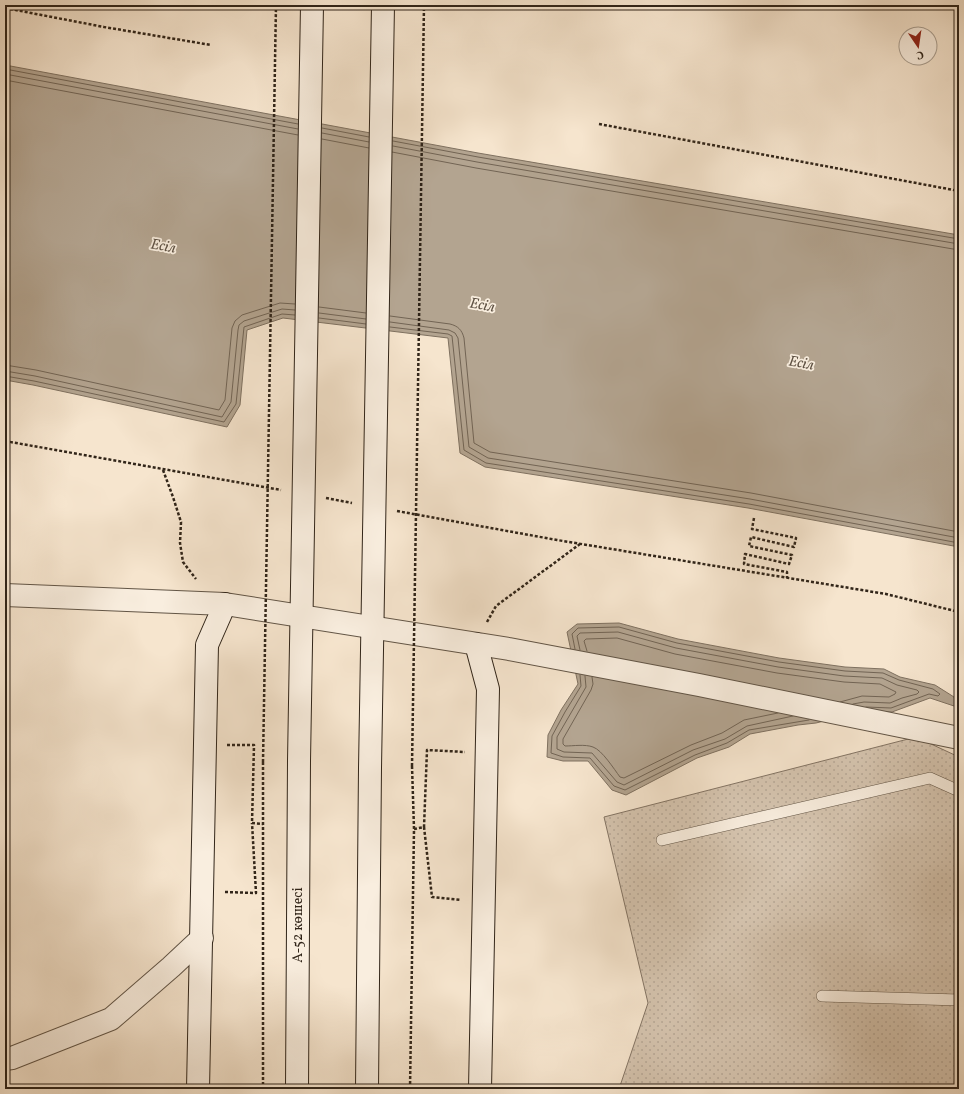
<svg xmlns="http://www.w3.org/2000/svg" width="964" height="1094" font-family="Vollkorn,serif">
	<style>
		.garden { fill: url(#garden-dots); stroke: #837464 }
		.water { fill: #b3a490; stroke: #7f7160 }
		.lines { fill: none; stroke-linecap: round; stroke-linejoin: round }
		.shore { stroke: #726454; stroke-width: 1 }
		.lane-casing { stroke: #625546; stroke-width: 12 }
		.street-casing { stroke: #625546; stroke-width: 24 }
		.secondary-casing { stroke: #312519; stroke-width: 24 }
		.path { stroke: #312519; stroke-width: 2.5; stroke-dasharray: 3 2; stroke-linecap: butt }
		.lane { stroke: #f9eedf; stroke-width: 11 }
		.street { stroke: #f9eedf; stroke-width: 22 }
		.secondary { stroke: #f9eedf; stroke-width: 22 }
		.path-bridge { stroke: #312519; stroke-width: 2.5; stroke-dasharray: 3 2; stroke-linecap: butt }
		.labels { text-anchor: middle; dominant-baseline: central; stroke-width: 3.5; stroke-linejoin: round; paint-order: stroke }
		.street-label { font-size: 14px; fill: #312519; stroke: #f9eedf }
		.water-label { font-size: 15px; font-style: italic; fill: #5e5143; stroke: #f9eedf }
	</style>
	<defs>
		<pattern id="garden-dots" width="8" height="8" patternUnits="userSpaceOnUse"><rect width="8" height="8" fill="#d5c4af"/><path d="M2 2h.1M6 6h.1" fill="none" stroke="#b7a896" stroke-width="1.8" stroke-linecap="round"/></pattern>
	</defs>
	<rect width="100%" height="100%" fill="#f6e5ce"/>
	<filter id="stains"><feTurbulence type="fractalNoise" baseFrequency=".005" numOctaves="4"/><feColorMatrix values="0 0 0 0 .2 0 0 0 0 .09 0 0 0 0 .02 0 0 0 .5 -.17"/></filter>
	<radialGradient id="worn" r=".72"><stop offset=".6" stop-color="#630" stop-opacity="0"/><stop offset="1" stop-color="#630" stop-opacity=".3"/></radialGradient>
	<path class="garden" d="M916,737L959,757V1089H619L648,1003L604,817Z"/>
	<g class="water">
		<path d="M5,65L478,153L959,235V547L748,508L485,467L460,453L448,338L283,318L247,330L240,405L227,427L33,385L5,380Z"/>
		<path d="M619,623L678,639L779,658L845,667L884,669L900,677L935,685L954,697L957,707L930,698L892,712L864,711L816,723L798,725L750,734L729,747L697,758L626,795L612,790L588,761H563L547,757L548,735L561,710L578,684L567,632L577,624Z"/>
	</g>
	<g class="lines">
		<g class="shore">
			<path d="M5,69L298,124"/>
			<path d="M5,74L298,129"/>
			<path d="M5,80L298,135"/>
			<path d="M322,128L369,137"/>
			<path d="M322,133L369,142"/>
			<path d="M322,139L369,148"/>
			<path d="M393,141L478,157L959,239"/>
			<path d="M393,146L477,162L959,244"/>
			<path d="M392,152L476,168L959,250"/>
			<path d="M319,307L366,313"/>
			<path d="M319,313L366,319"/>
			<path d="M390,316L450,324C458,326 462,330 464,338L474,443L490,452L751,493L959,532"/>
			<path d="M319,318L366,324"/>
			<path d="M390,322L449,330L455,333L458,338L469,447L488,458L750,499L959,538"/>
			<path d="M390,327L448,334L452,336L464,450L486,463L749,504L959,543"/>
			<path d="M5,365L36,370L219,410L225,400L232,328L235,321L242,315L280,303L295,304"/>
			<path d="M5,371L35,376L222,417L231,402L238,330L239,325L244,321L282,309L295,310"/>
			<path d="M5,376L34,381L224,422L236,404L244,327L282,314L295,315"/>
			<path d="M575,649L572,634L578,628L619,627L677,643L779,662L845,671L883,673L899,680L933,689L940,694L938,696L929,694L891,708L866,707"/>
			<path d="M580,650L577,636L580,633L618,632L676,648L778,667L844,676L882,678L897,685L917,690L919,692L917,694L902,698L890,703L864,702L853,704"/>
			<path d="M587,651L584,641L586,639L617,638L675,654L777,673L844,682L880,684L896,692L895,694L889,697L862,696L840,702"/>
			<path d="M580,675L581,686L565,712L552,736L551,753L563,757L590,758L614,786L625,790L695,755L727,743L749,730L809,720"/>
			<path d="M585,676L586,687L557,737V749L564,752L592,753L617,782L624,785L693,750L725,739L747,726L793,716"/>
			<path d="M592,677L593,684L591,690L563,739V744L565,746C573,746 585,744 593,747C602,750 614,769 620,777L624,778L691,745L722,733L744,720L778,713"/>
		</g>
		<g class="lane-casing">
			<g id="lane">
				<path d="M662,840L930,778L959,791"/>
				<path d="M822,996L959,1000"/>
			</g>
		</g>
		<g class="street-casing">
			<g id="street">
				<path d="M5,595L225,604L509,649L699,685L959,738"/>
				<path d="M5,1059L12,1058L111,1019L171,967L202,938"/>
			</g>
		</g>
		<g class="secondary-casing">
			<g id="secondary">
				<path d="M476,644L488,689L480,1089"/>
				<path d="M198,1089L207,645L225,604"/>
				<path d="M297,1089L299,761L312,5"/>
				<path d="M367,1089L370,768L383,5"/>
			</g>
		</g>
		<g class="path">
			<path d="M5,8L104,27L211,45"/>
			<path d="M599,124L959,191"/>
			<path d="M5,441L281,490"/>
			<path d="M163,470L173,497L181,522L180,543L183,562L196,579"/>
			<path d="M326,498L352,503"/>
			<path d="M397,511L557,540L886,594L959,612"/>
			<path d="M754,518L752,529L796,538L794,547L751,537L749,546L792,555L789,564L745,554L744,564L787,572V578"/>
			<path d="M487,622L496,606L580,544"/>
			<path d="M227,745H254L252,823L263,824"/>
			<path d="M263,762V1089"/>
			<path d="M424,827L432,897L461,900"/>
			<path d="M414,829L424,827L427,750L465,752"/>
			<path d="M225,892L256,893L252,823"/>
			<path d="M410,1089L414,829L412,766"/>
		</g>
		<use href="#lane" class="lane"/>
		<use href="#street" class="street"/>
		<use href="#secondary" class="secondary"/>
		<g class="path-bridge">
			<path d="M263,762L276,5"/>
			<path d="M412,766L424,5"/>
		</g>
	</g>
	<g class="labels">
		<g class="street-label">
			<text transform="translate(298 925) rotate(-90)">А-52 көшесі</text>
		</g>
		<g class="water-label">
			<text transform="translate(163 247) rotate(10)">Есіл</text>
			<text transform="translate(482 306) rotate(10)">Есіл</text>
			<text transform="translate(801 364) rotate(10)">Есіл</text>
		</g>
	</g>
	<rect width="964" height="1094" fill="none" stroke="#f6e5ce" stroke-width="20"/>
	<rect x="6" y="6" width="952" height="1082" fill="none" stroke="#312519" stroke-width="2"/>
	<rect x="10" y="10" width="944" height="1074" fill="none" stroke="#312519"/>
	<g transform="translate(918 46) rotate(167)"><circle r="19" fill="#f9eedf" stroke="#a99e90"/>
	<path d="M0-3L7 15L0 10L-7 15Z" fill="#8f2418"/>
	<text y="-6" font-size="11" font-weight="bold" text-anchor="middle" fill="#312519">С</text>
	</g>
	<rect width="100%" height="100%" filter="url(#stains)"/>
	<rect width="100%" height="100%" fill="url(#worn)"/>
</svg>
